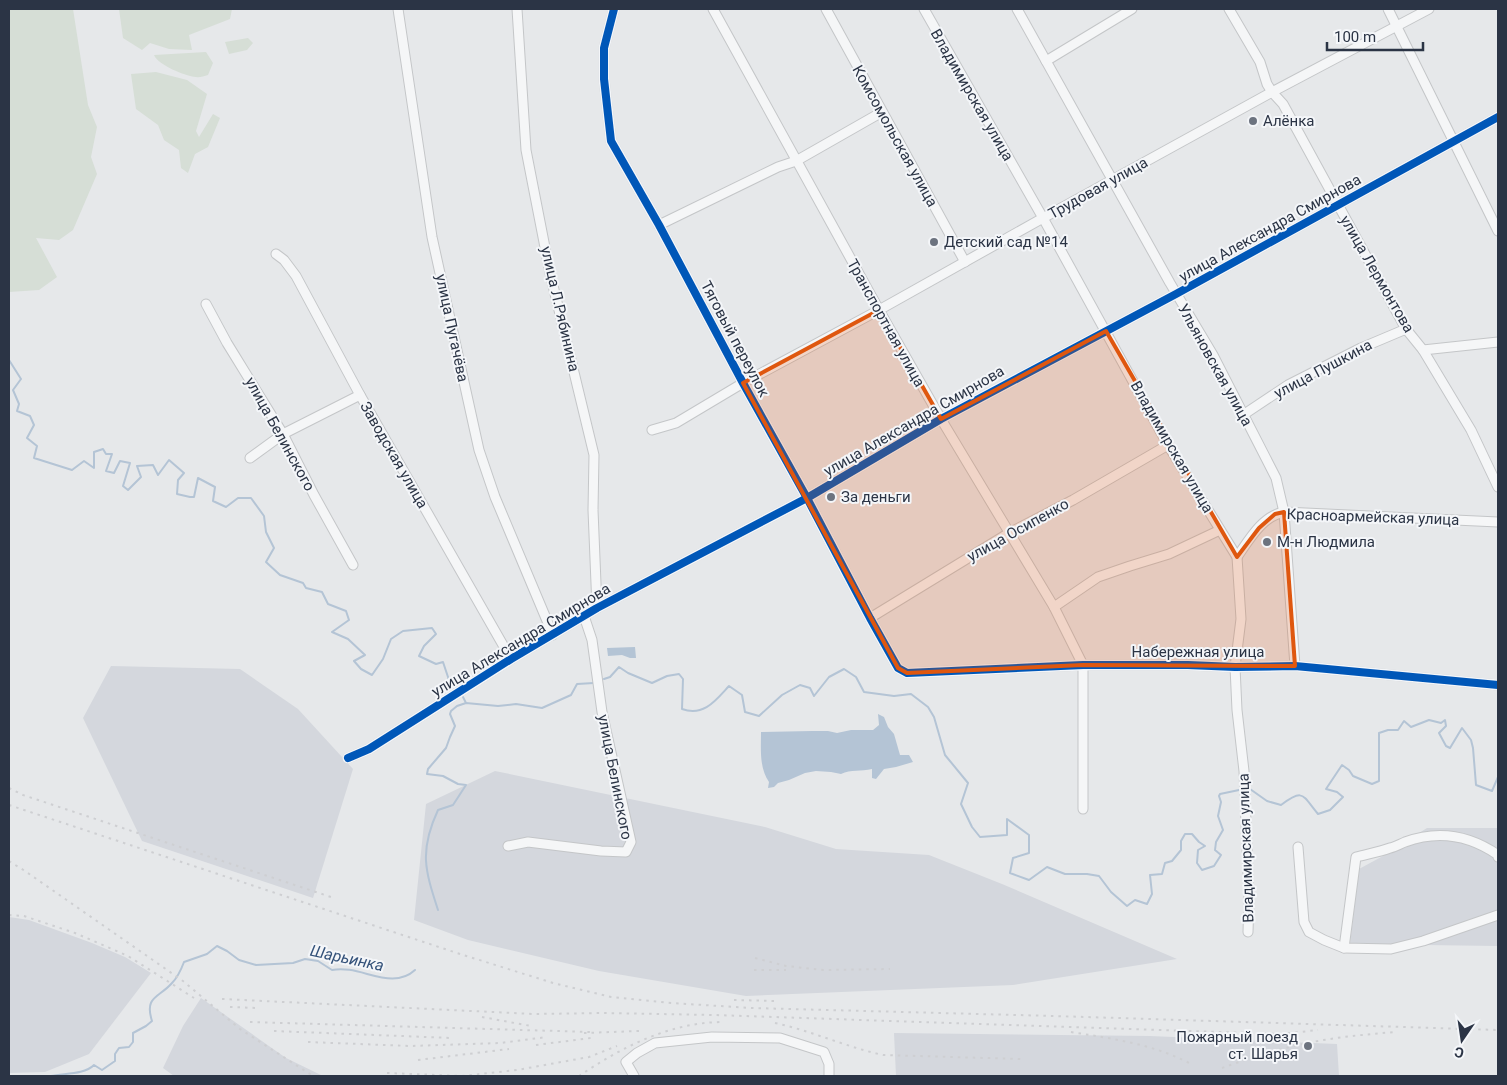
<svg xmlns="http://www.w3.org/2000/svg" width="1507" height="1085" font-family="Roboto,sans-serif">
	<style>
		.built { fill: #d4d7dd }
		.green { fill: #d6ded6 }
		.water { fill: #b4c4d5 }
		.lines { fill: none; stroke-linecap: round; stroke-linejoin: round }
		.stream { stroke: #b4c4d5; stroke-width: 2 }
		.minor-casing { stroke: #c4c6c8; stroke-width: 11 }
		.minor { stroke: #f5f6f7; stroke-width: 9 }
		.rail { stroke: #cecfd2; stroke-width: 2; stroke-dasharray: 2.5 5; stroke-linecap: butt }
		.cycleway-casing { stroke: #f4f6f9; stroke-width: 11 }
		.cycleway { stroke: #0057b8; stroke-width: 8 }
		.marked { fill: #df570f; fill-opacity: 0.2; stroke: #df570f; stroke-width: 4; stroke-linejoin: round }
		.poi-dot { fill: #6c737f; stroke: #f4f6f9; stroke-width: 2 }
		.labels { text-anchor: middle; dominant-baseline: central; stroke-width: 4; stroke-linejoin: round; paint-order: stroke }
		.street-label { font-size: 15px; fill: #2b3445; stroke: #f4f6f9 }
		.poi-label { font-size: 15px; fill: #2b3445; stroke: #f4f6f9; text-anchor: start }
		.water-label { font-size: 16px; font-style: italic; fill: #34527a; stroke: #f4f6f9 }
	</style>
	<rect width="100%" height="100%" fill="#e6e8ea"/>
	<g class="built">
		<path d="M111,666L240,669L298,709L353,769L313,898L142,841L83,718Z"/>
		<path d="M495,771L765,827L836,849L929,855L1002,884L1177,959L1013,985L746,996L599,971L468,940L414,920L426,804Z"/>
		<path d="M1427,828H1498V946L1350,944L1359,869L1383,856Z"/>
		<path d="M9,917L29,920L92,943L125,957L151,973L89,1054L45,1072L9,1073Z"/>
		<path d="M201,998L286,1058L323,1076H174L163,1068L183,1026Z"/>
		<path d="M894,1033L1150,1036L1337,1044L1339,1076H896Z"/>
	</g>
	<g class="green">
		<path d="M9,9H73L88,105L97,127L91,157L97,174L73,230L59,240L36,238L57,277L39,290L9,292Z"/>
		<path d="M119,9H232L230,19L189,35L192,50L169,49L150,43L142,50L123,38Z"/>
		<path d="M248,38L253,43L247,50L229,54L225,42Z"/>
		<path d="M206,52L213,63L208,75C204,76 199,78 196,77C185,76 158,65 154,55Z"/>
		<path d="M156,72L187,80L207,94L196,131L199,137L213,114L220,118L208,147L195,154L188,173L181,168L179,150L164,140L158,125L136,109L131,74Z"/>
	</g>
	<g class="water">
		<path d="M635,647L636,658H630L622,655L608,656L607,648Z"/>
		<path d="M878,714L884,717L888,727L894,734L900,755H909L913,762L896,767L884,769L876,779L872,778V769C861,772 851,769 841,774L831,772L816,771L805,773L789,780L778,783L774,787L768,788L769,782C759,768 761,748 761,732L812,731H828L837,733L851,730H873L879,725Z"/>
	</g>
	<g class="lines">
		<g class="stream">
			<path d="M9,360L21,379L13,390L19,404L17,411L30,416L34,425L27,438L37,446L34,458L72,470L84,461L94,468V452L103,449L106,454H112L106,471L114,473L120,461L130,463L123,486L128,490L141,477L137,466L153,465L158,475L169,460L184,473L178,480L177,494L190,497H194L198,478L215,487L213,501L226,507L238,498H251L264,516L266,532L274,548L266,562L280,575L303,583L306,588L322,592L328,604L346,611L349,620L332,632L348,639L365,655L354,661L361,669L372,675L383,659L391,639L403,631L432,628L436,634L424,646L419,656L436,664L443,662L449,680L457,688"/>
			<path d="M604,679L610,677L619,667L628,673L652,683L667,676L679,674L683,679L682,709C704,717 716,700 729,686L742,695L745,712L759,716L782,695L800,685L810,688L814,696L829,677L844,669L856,677L864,692L894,696L911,694L928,707L934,717L945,755L968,783L961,804L972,827L980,837L1007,835V819L1029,835V853L1013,858L1010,873L1029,880L1047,867L1065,874H1087L1099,876L1111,892L1127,906L1135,900L1147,904L1152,894L1150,875L1162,874L1165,863L1172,861L1181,850V841L1185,834H1192L1199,842L1205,846L1198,850L1197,863L1202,870L1214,866L1221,855L1215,850L1216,842L1223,830L1218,816L1221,802L1219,796L1220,794L1239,790"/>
			<path d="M463,697L466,703"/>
			<path d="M1250,789L1267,801L1281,805C1304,788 1302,795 1318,814L1330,810L1343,797L1337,792L1326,789L1342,765L1349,770L1353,776L1372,784L1379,781V733L1388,730H1398L1404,721L1411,727L1429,720L1441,723L1445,720L1446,726L1439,733L1446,746L1450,748L1462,728L1471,740L1473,748L1476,785L1492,791L1498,777"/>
			<path d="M438,910C425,870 419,851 438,810L453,805L466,785L458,784L443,776L427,774L428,769L446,748L450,737L455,726L450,714L451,711L457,706L466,703L498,706L516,704L542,708L571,695L577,684L594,683"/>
			<path d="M51,1076C64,1073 84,1075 94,1065L102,1070L115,1061V1054L119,1048L129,1047L133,1042V1033L146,1026L152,1021C144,996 159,998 172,983C178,977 181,970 184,962L207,954L217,946L227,951L239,960L256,965L293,963L305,959L318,961L332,970C360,964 391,992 415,970"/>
		</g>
		<g class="minor-casing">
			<g id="minor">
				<path d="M398,9L432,237L479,450L495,497L553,635"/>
				<path d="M517,9L526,150L550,273L594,455L593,510L597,608"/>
				<path d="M614,9L604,48V79L611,141L659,225L743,383L807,498L870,618L898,668L907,673L1083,665H1188L1235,667L1295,666L1498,685"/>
				<path d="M713,9L879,310L941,419L1054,607L1083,665V809"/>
				<path d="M826,9L965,262"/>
				<path d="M924,9L1043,218L1168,445L1237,557L1241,619L1235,667L1237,710L1244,771L1249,899L1248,932"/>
				<path d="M1017,9L1170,283L1213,355L1276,478L1284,512L1295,666"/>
				<path d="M1229,9L1260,62L1267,84L1272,92L1283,104L1406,329L1423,350L1471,430L1498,487"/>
				<path d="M1388,9L1498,231"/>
				<path d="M1046,61L1132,9"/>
				<path d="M659,225L778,167L796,161L882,112"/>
				<path d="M276,254L284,260L296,276L360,395L511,659"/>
				<path d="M206,304L227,343L283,434L314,495L353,565"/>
				<path d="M1423,350L1498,342"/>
				<path d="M1243,415L1288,385L1361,348L1406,329"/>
				<path d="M652,430L676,423L743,383L879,310L1043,218L1272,92L1429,9"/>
				<path d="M250,458L283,434L360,395"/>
				<path d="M1237,557C1249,540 1262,516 1284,512L1498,522"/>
				<path d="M1054,607L1098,577L1130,566L1169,554L1220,530"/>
				<path d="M870,618L1009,533L1073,500L1168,445"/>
				<path d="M348,758L369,749L511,659L597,608L807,498L941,419L1176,294L1498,117"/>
				<path d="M508,846L528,842L601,851L626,852L631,842L602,712L592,640L584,616"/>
				<path d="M1298,847L1304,922L1309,932L1324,940L1344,948L1391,949L1423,941L1498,915"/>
				<path d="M1344,948L1356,857C1367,854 1379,852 1390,848C1395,847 1400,844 1405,842C1438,830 1469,835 1498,855V857"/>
				<path d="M634,1076L626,1062L637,1053L655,1043L712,1037L780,1038L824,1052L829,1064V1076"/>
			</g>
		</g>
		<use href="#minor" class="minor"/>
		<g class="rail">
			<path d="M9,788L23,795L331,897"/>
			<path d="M9,805L457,953L553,983L611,997L671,1003L752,1008L1054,1016L1498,1030"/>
			<path d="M9,861L25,871L183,981L240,1029L313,1076"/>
			<path d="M9,915L24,916L75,933L128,956L194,998"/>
			<path d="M755,958L786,966L823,970L890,969"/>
			<path d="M754,970H786"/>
			<path d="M222,999L534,1014L604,1013L714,1015L1279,1034"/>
			<path d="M734,1000L776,1001"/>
			<path d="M230,1007L257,1008"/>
			<path d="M482,1017L531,1026"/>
			<path d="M250,1022L591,1032"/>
			<path d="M775,1023C812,1031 846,1047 883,1055L1021,1059"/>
			<path d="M274,1031L452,1038"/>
			<path d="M1071,1032C1114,1039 1154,1044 1193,1065"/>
			<path d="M584,1033L639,1031"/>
			<path d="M1273,1035L1318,1030"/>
			<path d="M308,1042L410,1046L500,1043L547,1037"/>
			<path d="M536,1045L591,1038"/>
			<path d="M418,1060L509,1049"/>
			<path d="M1222,1068C1258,1055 1298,1043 1337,1038C1356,1035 1375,1034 1394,1032"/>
			<path d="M387,1073L462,1076L517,1070L589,1057L617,1046"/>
			<path d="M579,1076C622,1047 670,1022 724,1022"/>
		</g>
		<g class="cycleway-casing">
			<g id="cycleway">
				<path d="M614,9L604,48V79L611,141L659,225L743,383L807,498L870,618L898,668L907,673L1083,665H1188L1235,667L1295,666L1498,685"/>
				<path d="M348,758L369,749L511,659L597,608L807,498L941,419L1176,294L1498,117"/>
			</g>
		</g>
		<use href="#cycleway" class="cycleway"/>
	</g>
	<path class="marked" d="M879,310L941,419L1106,331L1237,557L1259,528L1275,514L1284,512L1295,666L1083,665L907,673L898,668L743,383Z"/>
	<g class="poi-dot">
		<circle cx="1253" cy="121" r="5"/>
		<circle cx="934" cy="242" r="5"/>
		<circle cx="831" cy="497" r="5"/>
		<circle cx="1267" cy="542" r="5"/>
		<circle cx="1308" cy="1046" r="5"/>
	</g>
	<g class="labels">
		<g class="street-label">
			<text transform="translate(972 95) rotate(60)">Владимирская улица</text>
			<text transform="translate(895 136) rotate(61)">Комсомольская улица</text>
			<text transform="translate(1098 188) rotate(-29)">Трудовая улица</text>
			<text transform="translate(1270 228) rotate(-29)">улица Александра Смирнова</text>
			<text transform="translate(1377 274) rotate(60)">улица Лермонтова</text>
			<text transform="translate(560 309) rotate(77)">улица Л.Рябинина</text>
			<text transform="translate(886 323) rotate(61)">Транспортная улица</text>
			<text transform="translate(452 328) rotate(78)">улица Пугачёва</text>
			<text transform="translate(735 339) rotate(62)">Тяговый переулок</text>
			<text transform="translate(1215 365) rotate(61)">Ульяновская улица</text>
			<text transform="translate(1323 369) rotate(-28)">улица Пушкина</text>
			<text transform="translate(914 421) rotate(-30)">улица Александра Смирнова</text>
			<text transform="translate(280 434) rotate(61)">улица Белинского</text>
			<text transform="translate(1172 447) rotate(60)">Владимирская улица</text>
			<text transform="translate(394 455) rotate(60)">Заводская улица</text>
			<text transform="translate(1373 517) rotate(2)">Красноармейская улица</text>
			<text transform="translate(1018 530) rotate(-29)">улица Осипенко</text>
			<text transform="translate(521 640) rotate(-31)">улица Александра Смирнова</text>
			<text x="1198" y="652">Набережная улица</text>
			<text transform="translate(615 777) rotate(79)">улица Белинского</text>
			<text transform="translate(1246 848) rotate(-92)">Владимирская улица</text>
		</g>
		<g class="poi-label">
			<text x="1263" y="121">Алёнка</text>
			<text x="944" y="242">Детский сад №14</text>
			<text x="841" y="497">За деньги</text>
			<text x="1277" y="542">М-н Людмила</text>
			<text x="1298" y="1037" text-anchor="end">Пожарный поезд<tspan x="1298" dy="17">ст. Шарья</tspan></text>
		</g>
		<g class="water-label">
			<text transform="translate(347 958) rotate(12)">Шарьинка</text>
		</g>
	</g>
	<rect width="1507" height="1085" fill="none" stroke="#2b3445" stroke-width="20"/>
	<g transform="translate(1462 1040) rotate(193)" stroke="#f4f6f9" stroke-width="4" paint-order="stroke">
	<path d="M0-4L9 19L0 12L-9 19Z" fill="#2b3445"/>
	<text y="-8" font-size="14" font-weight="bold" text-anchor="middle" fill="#2b3445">С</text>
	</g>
	<path d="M1327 42v8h96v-8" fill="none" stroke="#2b3445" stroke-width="2.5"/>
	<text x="1334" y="42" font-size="15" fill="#2b3445" stroke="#f4f6f9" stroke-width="4" paint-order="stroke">100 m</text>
</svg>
